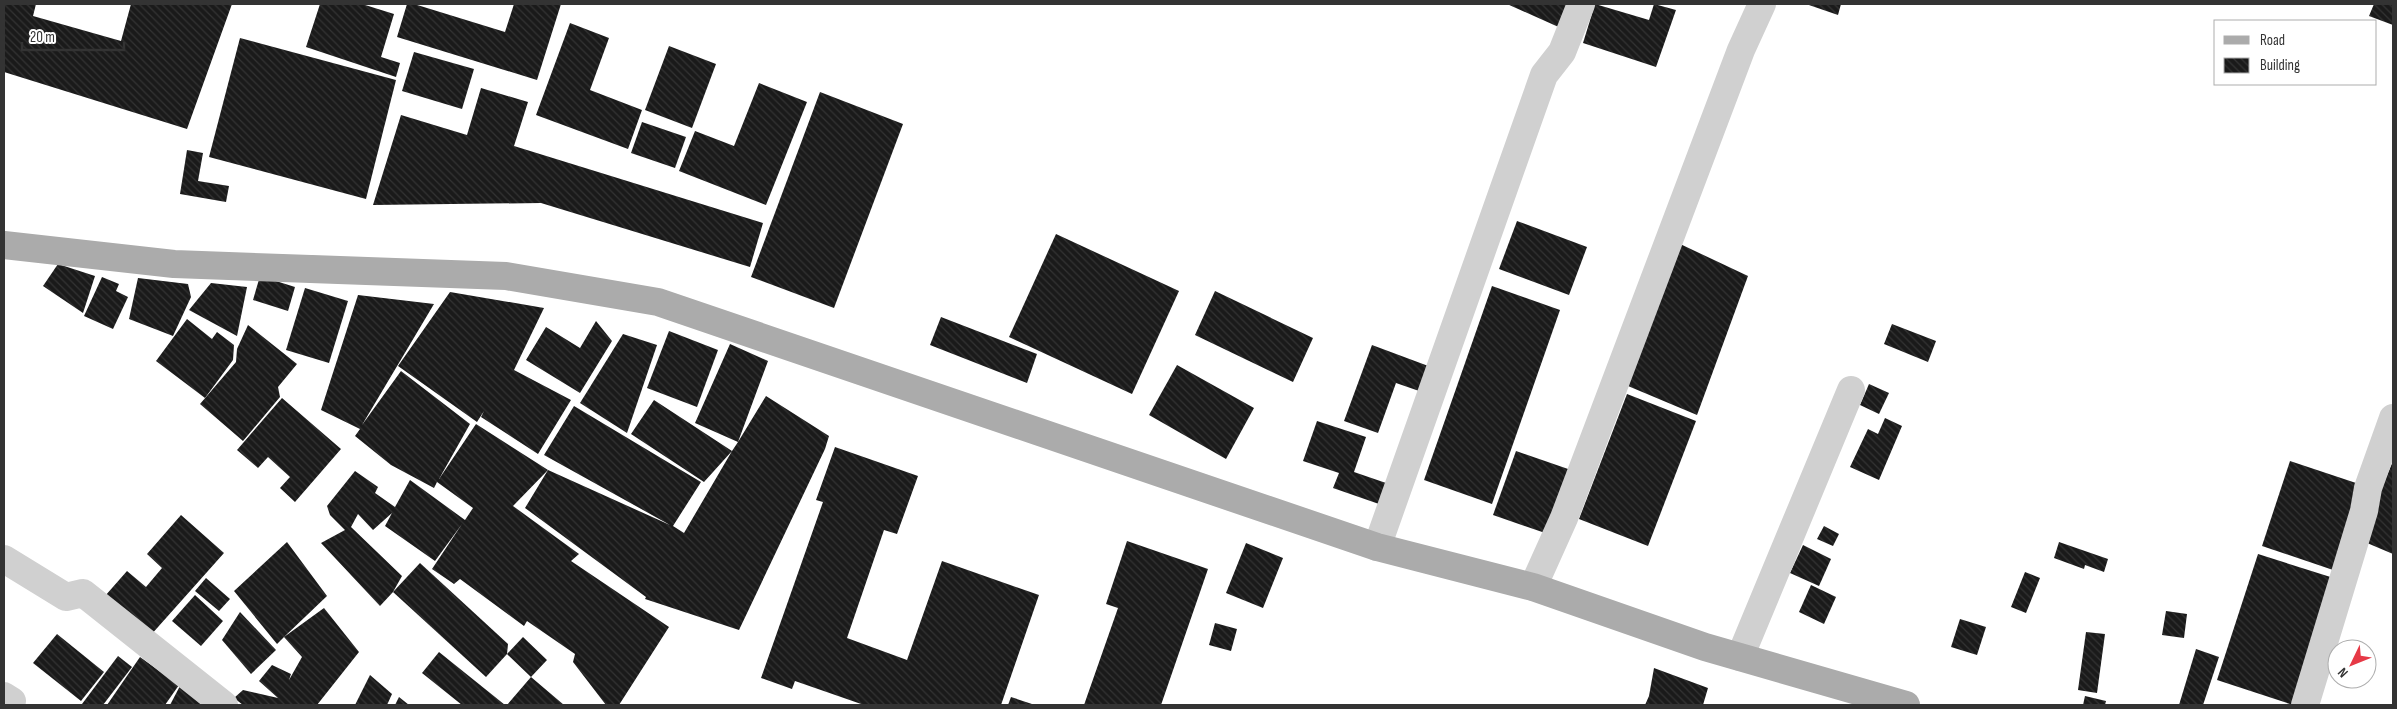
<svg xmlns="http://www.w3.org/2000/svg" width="2397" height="709" font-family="'Sofia Sans Condensed',sans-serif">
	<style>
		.building { fill: url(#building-back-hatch) }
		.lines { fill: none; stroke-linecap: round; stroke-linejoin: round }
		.minor { stroke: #d0d0d0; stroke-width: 28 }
		.major { stroke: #ababab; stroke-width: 28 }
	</style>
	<defs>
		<pattern id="building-back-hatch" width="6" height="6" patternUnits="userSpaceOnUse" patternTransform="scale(1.25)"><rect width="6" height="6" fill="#1a1a1a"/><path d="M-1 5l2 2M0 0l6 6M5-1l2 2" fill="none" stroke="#333"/></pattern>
	</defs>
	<rect width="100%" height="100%" fill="#fff"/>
	<g class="building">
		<path d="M4,4H36L33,16L121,41L131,4H232L187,129L4,72Z"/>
		<path d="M320,4H362L394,14L381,57L400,63L396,77L306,47Z"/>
		<path d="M407,4H414L505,32L514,4H561L537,80L397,37Z"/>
		<path d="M1507,4H1574L1563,29Z"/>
		<path d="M1595,4L1649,20L1654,4L1676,10L1656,67L1583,43Z"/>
		<path d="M1806,4H1841L1838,15Z"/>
		<path d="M2374,4H2393V25L2369,16Z"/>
		<path d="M570,23L609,38L590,90L642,110L628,149L536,115Z"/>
		<path d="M240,38L396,80L366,199L209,157Z"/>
		<path d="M669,46L716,64L692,128L645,110Z"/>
		<path d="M414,52L474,69L462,109L402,91Z"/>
		<path d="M759,83L807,102L766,205L679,171L695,131L734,146Z"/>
		<path d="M481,88L528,102L514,146L763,223L750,267L541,203L373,205L401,115L467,135Z"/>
		<path d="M820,92L903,124L834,308L751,277Z"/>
		<path d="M642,122L686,137L675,168L631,153Z"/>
		<path d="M187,150L203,153L198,181L229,186L226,202L180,194Z"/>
		<path d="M1517,221L1587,247L1569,295L1499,269Z"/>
		<path d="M1056,234L1179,291L1132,394L1009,337Z"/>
		<path d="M1678,243L1748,276L1697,415L1628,386Z"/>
		<path d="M58,264L95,276L83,313L43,286Z"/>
		<path d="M260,276L295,287L288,311L253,300Z"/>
		<path d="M102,277L119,284L116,291L128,297L113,329L84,316Z"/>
		<path d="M138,278L188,284L191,297L173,336L129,319Z"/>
		<path d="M211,283L247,287L237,336L189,310Z"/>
		<path d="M1492,286L1560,310L1492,504L1424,480Z"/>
		<path d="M305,288L348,301L329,363L286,350Z"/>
		<path d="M1215,291L1313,338L1293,382L1195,335Z"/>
		<path d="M450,292L544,308L514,370L571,400L538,454L481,417L484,411L477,422L398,366Z"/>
		<path d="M358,295L434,304L362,425L401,371L470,424L439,479L476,424L548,470L513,506L579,554L571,561L669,627L619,705H606L573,662L575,654L527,621L524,626L460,579L454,584L432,569L462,524L435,561L385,526L392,513L373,530L358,514L351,527L402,576L393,592L380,606L321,543L345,530L330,515L327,506L355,471L378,487L375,493L395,507L410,480L465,520L473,508L437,482L434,488L391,465L355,436L360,429L321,410Z"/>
		<path d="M941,317L1037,354L1027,383L930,345Z"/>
		<path d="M187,319L212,339L217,332L234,345L233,360L205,398L156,361Z"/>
		<path d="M596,321L612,341L580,393L526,360L546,327L580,348Z"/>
		<path d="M1892,324L1936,341L1928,362L1884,344Z"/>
		<path d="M248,325L297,364L278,387L280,397L243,441L200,404L236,362L237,349Z"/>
		<path d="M669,331L718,350L697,407L647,388Z"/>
		<path d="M623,334L657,345L627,433L580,403Z"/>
		<path d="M730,344L768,361L738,442L766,396L829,436L825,449L739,630L645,599L646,597L525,508L548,470L670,525L544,455L574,406L701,482L673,526L684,533L732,451L704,482L631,434L654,400L732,451L738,442L695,423Z"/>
		<path d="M1372,345L1431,367L1422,392L1396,383L1378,433L1344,421Z"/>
		<path d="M1177,365L1254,408L1226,459L1149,415Z"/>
		<path d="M1869,384L1889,393L1879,414L1860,405Z"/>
		<path d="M1627,394L1696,421L1648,546L1579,519Z"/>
		<path d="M282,398L341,449L295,502L280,488L290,477L268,457L258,468L237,450Z"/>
		<path d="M1885,418L1902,426L1879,480L1850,467L1868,429L1878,434Z"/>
		<path d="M1317,421L1366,437L1354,472L1386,483L1379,504L1333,488L1339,473L1303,461Z"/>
		<path d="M835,447L918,476L897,534L884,530L847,638L907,660L942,561L1039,595L1001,705H864L795,681L792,689L761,678L823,502L816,500Z"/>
		<path d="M1516,451L1571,470L1548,534L1493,515Z"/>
		<path d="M2290,461L2365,486L2336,571L2262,546Z"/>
		<path d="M2393,461V554L2360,540Z"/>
		<path d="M181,515L224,553L150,636L105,596L127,571L146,587L162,568L147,554Z"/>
		<path d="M1824,526L1839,534L1833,546L1817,539Z"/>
		<path d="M1127,541L1208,569L1161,705H1084L1118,608L1106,604Z"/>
		<path d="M287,542L327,596L284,637L324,608L359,652L317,705H243L234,698L243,690L278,698L259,681L272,665L291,674L289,680L302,657L284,637L277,644L234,591Z"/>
		<path d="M2059,542L2108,559L2104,572L2085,565L2084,569L2054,558Z"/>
		<path d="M1246,543L1283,558L1263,608L1226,593Z"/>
		<path d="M1803,545L1831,559L1819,586L1790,573Z"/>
		<path d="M2258,554L2340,580L2293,705L2217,680Z"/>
		<path d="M420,563L508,644L507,654L486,677L393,592Z"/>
		<path d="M2025,572L2040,578L2026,613L2011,607Z"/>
		<path d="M206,578L230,599L219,611L195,591Z"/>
		<path d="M1811,585L1836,597L1824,624L1799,612Z"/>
		<path d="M195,595L223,621L201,646L172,621Z"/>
		<path d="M2166,611L2187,614L2184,638L2162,635Z"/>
		<path d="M240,612L276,650L251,674L222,640Z"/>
		<path d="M1960,619L1986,627L1977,655L1951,647Z"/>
		<path d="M1215,623L1237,629L1231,651L1209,645Z"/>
		<path d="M2086,632L2105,634L2097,693L2078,690Z"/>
		<path d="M57,634L104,672L81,701L33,663Z"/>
		<path d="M523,637L547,660L531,677L564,705H507L531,677L507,654Z"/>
		<path d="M2196,649L2219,657L2203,705H2179Z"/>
		<path d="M439,652L505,705H462L422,673Z"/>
		<path d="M118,656L132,667L103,705L82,704Z"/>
		<path d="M140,657L179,685L165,705H107Z"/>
		<path d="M1654,668L1708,688L1703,705H1645L1649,696Z"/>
		<path d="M370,675L392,694L387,705H355Z"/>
		<path d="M181,684L212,705H170Z"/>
		<path d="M2085,696L2106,701L2105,705H2083Z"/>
		<path d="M399,697L409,705H395Z"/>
		<path d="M1011,697L1035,705H1008Z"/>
	</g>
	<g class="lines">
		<g class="minor">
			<path d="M1377,547L1544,75L1562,52L1581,4"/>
			<path d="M4,559L66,597L83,593L224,705"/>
			<path d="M1533,587L1564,518L1741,50L1762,4"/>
			<path d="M1740,657L1851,390"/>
			<path d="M4,696L12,701"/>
			<path d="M2305,705L2364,511L2368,488L2393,418"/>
		</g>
		<path class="major" d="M4,245L174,264L506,276L658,302L1377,547L1533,587L1705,647L1906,705"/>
	</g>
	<rect width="2397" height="709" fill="none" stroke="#333333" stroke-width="10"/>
	<rect x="2214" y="20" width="162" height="65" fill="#ffffff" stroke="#adadad"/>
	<rect x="2224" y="36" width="25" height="8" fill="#ababab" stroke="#adadad"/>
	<text x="2260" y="45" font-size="15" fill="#333333">Road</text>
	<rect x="2224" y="58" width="25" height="15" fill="url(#building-back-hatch)" stroke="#adadad"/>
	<text x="2260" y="70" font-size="15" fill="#333333">Building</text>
	<g transform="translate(2352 664) rotate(227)"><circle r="24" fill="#ffffff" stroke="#adadad"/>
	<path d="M0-4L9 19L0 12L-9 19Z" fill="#e63946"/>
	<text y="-8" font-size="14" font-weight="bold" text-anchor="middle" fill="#333333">N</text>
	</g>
	<path d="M22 42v8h102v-8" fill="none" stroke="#333333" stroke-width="2.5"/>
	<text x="30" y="42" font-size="15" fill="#333333" stroke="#ffffff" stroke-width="4" paint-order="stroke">20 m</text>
</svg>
